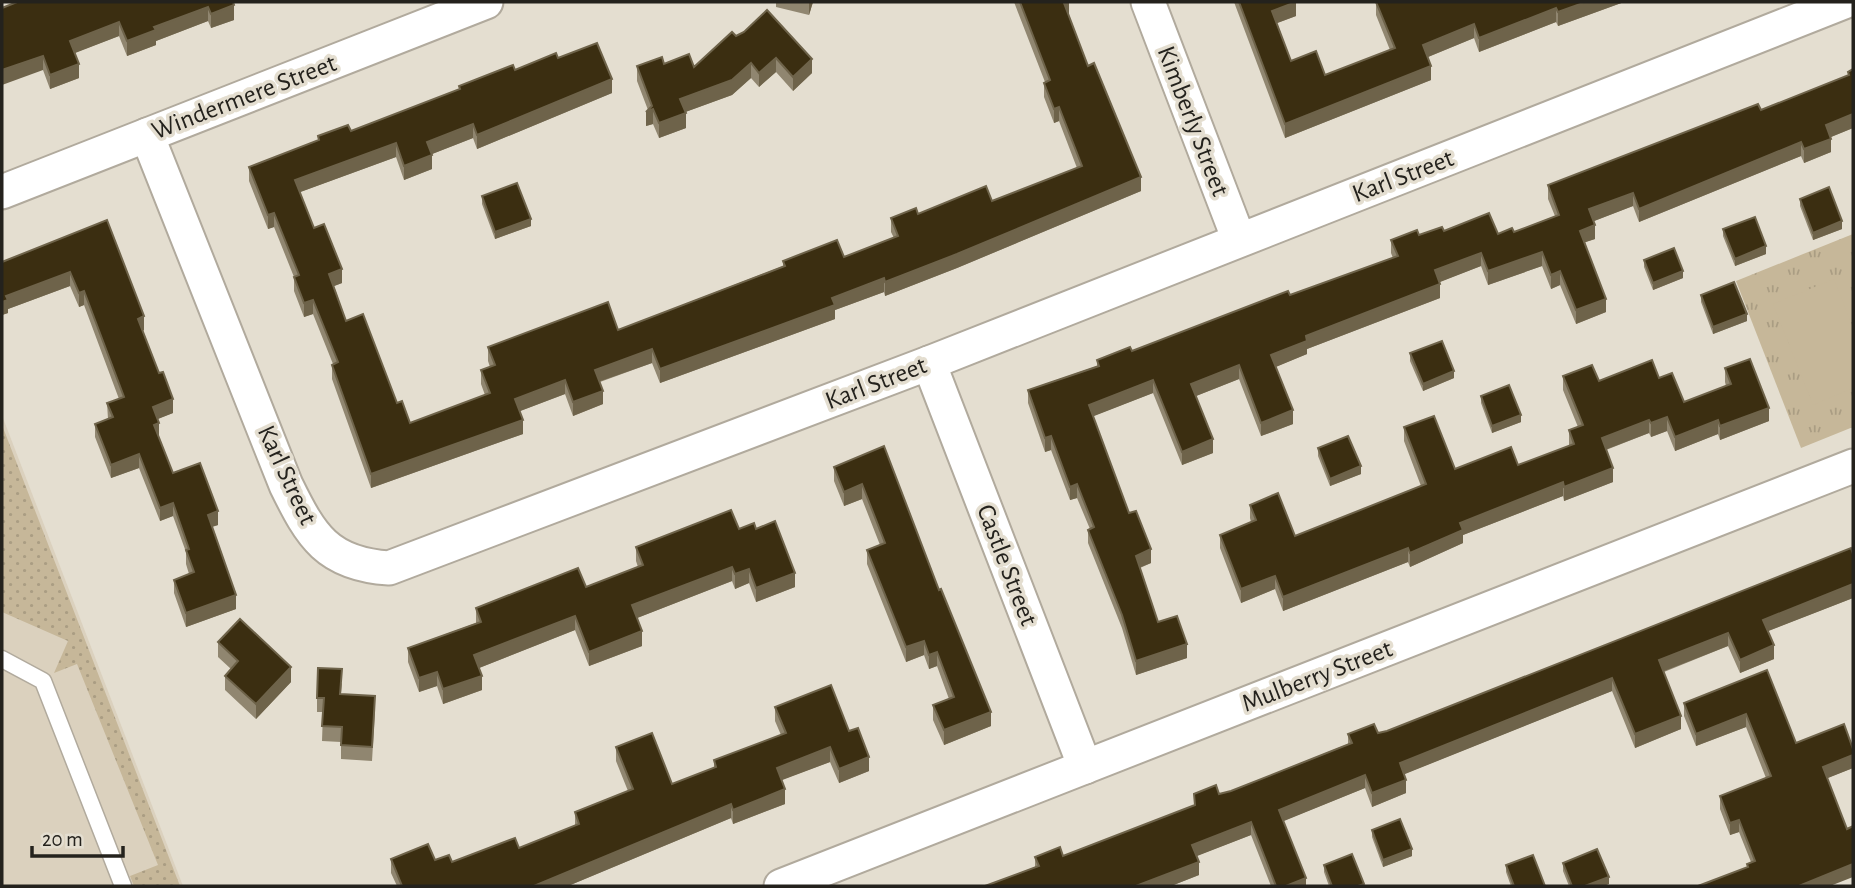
<svg xmlns="http://www.w3.org/2000/svg" width="1855" height="888" font-family="'Alegreya Sans',sans-serif">
	<style>
		.built { fill: #dbd1be }
		.grass { fill: url(#grass-dots) }
		.park { fill: url(#park-tufts) }
		.pitch { fill: #c6b799 }
		.lines { fill: none; stroke-linecap: round; stroke-linejoin: round }
		.lane-casing { stroke: #b1aa9d; stroke-width: 19 }
		.street-casing { stroke: #b1aa9d; stroke-width: 37 }
		.lane { stroke: #fff; stroke-width: 16 }
		.street { stroke: #fff; stroke-width: 33 }
		.wall { fill: #908670 }
		.shaded-wall { fill: #6e634a }
		.building { fill: #3b2e11; stroke: #6e634a; stroke-width: 2 }
		.labels { text-anchor: middle; dominant-baseline: central; stroke-width: 7; stroke-linejoin: round; paint-order: stroke }
		.street-label { font-size: 26px; fill: #24221d; stroke: #e4ded0 }
	</style>
	<defs>
		<pattern id="grass-dots" width="8" height="8" patternUnits="userSpaceOnUse" patternTransform="scale(1.75)"><rect width="8" height="8" fill="#c6b799"/><path d="M2 2h.1M6 6h.1" fill="none" stroke="#aa9d83" stroke-width="1.8" stroke-linecap="round"/></pattern>
		<pattern id="park-tufts" width="24" height="20" patternUnits="userSpaceOnUse" patternTransform="scale(1.75)"><rect width="24" height="20" fill="#c6b799"/><path d="M3 7l-1-3M5 7V3M7 7l1-3M15 17l-1-3M17 17v-4M19 17l1-3" fill="none" stroke="#aa9d83"/></pattern>
	</defs>
	<rect width="100%" height="100%" fill="#e4ded0"/>
	<path class="built" d="M2,418H3L183,886H2Z"/>
	<path class="grass" d="M2,425L180,886H134L130,876L158,865L77,664L54,673L68,641L2,612Z"/>
	<path class="park" d="M1853,234V427L1801,448L1736,281Z"/>
	<path class="pitch" d="M1834,279L1853,328V388L1813,405L1773,304Z"/>
	<g class="lines">
		<g class="lane-casing">
			<path id="lane" d="M2,659L43,681L123,886"/>
		</g>
		<g class="street-casing">
			<g id="street">
				<path d="M1148,2L1239,240"/>
				<path d="M147,135L286,485C311,536 327,564 389,568L929,363L1844,2"/>
				<path d="M2,192L486,2"/>
				<path d="M929,363L1085,767"/>
				<path d="M781,886L1853,466"/>
			</g>
		</g>
		<use href="#lane" class="lane"/>
		<use href="#street" class="street"/>
	</g>
	<g class="wall">
		<path d="M233,2L234,20L211,28L208,21L156,41V45L127,56L119,36L74,53L79,78L50,89L43,70L2,8Z"/>
		<path d="M776,2H813L809,15L776,7Z"/>
		<path d="M1014,2H1069V14L1068,15L1088,66L1141,191L957,268L885,296L884,292L835,310V319L660,383L652,363L600,382L603,404L573,416L565,394L520,411L523,434L371,488L332,379V365L333,364L313,314L304,317L294,291V277L274,227L268,229L249,181V167L318,140V136L351,131L459,90V86L558,58L612,93L477,149L473,138L432,154V169L404,180L396,157L300,192L314,228L342,283L334,286L346,321L410,423L485,395L481,384V370L490,367L488,361V347L618,330L783,266V261L844,257L894,238L891,232V218L992,201L1077,168L1059,121L1054,123L1044,97V83L1045,82Z"/>
		<path d="M1234,2H1296V16L1277,23L1291,61L1325,75L1390,50L1376,15V2H1624L1558,26L1556,22L1479,52L1474,38L1428,57L1431,80L1285,138Z"/>
		<path d="M736,36L812,73L793,91L776,72L759,87L751,78L732,95L685,112L686,128L659,138L653,124L646,126L648,110L637,81V66L664,64L694,67Z"/>
		<path d="M1853,69V128L1831,137V152L1804,163L1801,156L1639,222L1633,206L1594,221L1595,239L1585,242L1606,312L1576,324L1560,285L1551,289L1542,266L1488,285L1481,266L1439,282L1440,298L1307,349V354L1275,367L1293,424L1261,436L1239,379L1196,396L1213,453L1182,465L1153,393L1093,416L1129,513L1151,563L1140,568L1158,622L1187,658L1136,675L1122,628L1088,543V530L1090,529L1077,498L1070,500L1051,450L1045,452L1028,403V390L1097,366V360L1132,351L1393,258L1391,253V240L1444,231L1498,234L1514,232L1555,216L1548,199V185L1761,110L1848,76V72Z"/>
		<path d="M482,196L531,226L495,239L482,204Z"/>
		<path d="M1800,199L1842,229L1813,240L1800,206Z"/>
		<path d="M107,220L144,330L143,331L173,413L157,419L159,437L173,473L218,525L212,527L236,609L186,627L174,593V580L189,574L186,564V552L173,516L160,521L139,468L111,478L95,437V424L108,419L107,403L119,399L84,305L79,307L70,286L8,309V313L2,315V262Z"/>
		<path d="M1723,229L1766,254L1735,266L1723,236Z"/>
		<path d="M1644,260L1683,278L1653,290L1644,267Z"/>
		<path d="M1701,295L1747,321L1713,334L1701,302Z"/>
		<path d="M1410,353L1454,378L1423,391L1410,361Z"/>
		<path d="M1725,368L1769,421L1720,440L1718,434L1675,451L1667,431L1651,437L1649,433L1606,450L1613,482L1564,501L1563,496L1463,535V543L1410,567L1408,562L1283,611L1275,589L1241,603L1220,548V535L1251,522L1250,518V505L1295,536L1421,486L1404,441V427L1455,469L1518,465L1569,446V430L1578,427L1563,390V376L1599,381L1659,378L1684,402L1726,386L1725,382Z"/>
		<path d="M1481,396L1521,422L1492,433L1481,403Z"/>
		<path d="M884,446L991,726L944,745L933,720V705L949,699L937,666L929,669L924,655L906,662L867,564V550L880,545L862,499L844,506L834,481V467Z"/>
		<path d="M1318,448L1361,474L1330,486L1318,456Z"/>
		<path d="M739,529H756L795,587L756,602L749,583L735,589L732,581L637,618L642,646L589,666L575,630L479,668L482,690L443,704L437,686L419,692L408,662V648L476,623V608L586,587L638,567L636,561V547Z"/>
		<path d="M1853,554V598L1768,631L1774,659L1740,673L1728,646L1664,672L1681,729L1635,748L1612,691L1404,774L1406,793L1372,807L1365,788L1283,821L1306,886H1271L1251,835L1196,856L1199,875L1171,886H985L1035,867V857L1063,856L1194,806V794H1219L1231,791L1348,744V734L1378,733L1387,731Z"/>
		<path d="M218,642L291,682L256,719L225,690V676L231,669L218,657Z"/>
		<path d="M1767,670L1796,743L1853,749V768L1827,778L1830,886L1747,867V864L1751,862L1739,832L1730,835L1720,809V796L1766,778L1746,727L1696,746L1684,716V703Z"/>
		<path d="M342,683L341,694L375,711L372,761L341,759V742L322,741L323,712H317V698Z"/>
		<path d="M775,707L849,731L869,771L839,783L830,762L781,780L785,804L733,824L731,818L568,886H397L391,873V859L435,860L452,862L519,848L575,826V812L628,791L616,761V747L672,784L714,768V760L781,735L775,721Z"/>
		<path d="M1372,830L1412,856L1383,867L1372,837Z"/>
		<path d="M1563,863L1609,884L1603,886H1569L1563,871Z"/>
		<path d="M1324,865L1364,886H1329L1324,872Z"/>
		<path d="M1506,865L1545,886H1511L1506,872Z"/>
	</g>
	<g class="shaded-wall">
		<path d="M809,2H813L809,15Z"/>
		<path d="M1066,2H1069V14L1064,17V3Z"/>
		<path d="M1296,2V16L1272,25V11Z"/>
		<path d="M1586,2H1624L1558,26V12Z"/>
		<path d="M234,5V20L211,28V14Z"/>
		<path d="M208,7V21L156,41V45L127,56V41L154,27Z"/>
		<path d="M1556,8V22L1479,52V38Z"/>
		<path d="M119,22V36L70,55V41Z"/>
		<path d="M1474,24V38L1423,59V45Z"/>
		<path d="M43,56V70L2,85V70Z"/>
		<path d="M776,58V72L759,87V73Z"/>
		<path d="M812,59V73L793,91V77Z"/>
		<path d="M751,63V78L732,95L680,114V99Z"/>
		<path d="M79,64V78L50,89V75Z"/>
		<path d="M1431,66V80L1285,138V124Z"/>
		<path d="M612,79V93L477,149V135Z"/>
		<path d="M1059,107V121L1054,123V109Z"/>
		<path d="M653,109V124L646,126V112Z"/>
		<path d="M686,113V128L659,138V123Z"/>
		<path d="M1853,114V128L1826,139V125Z"/>
		<path d="M473,124V138L427,156V142Z"/>
		<path d="M1831,139V152L1804,163V149Z"/>
		<path d="M1801,142V156L1639,222V209Z"/>
		<path d="M396,143V157L295,194V180Z"/>
		<path d="M432,155V169L404,180V166Z"/>
		<path d="M1141,177V191L957,268L885,296V282Z"/>
		<path d="M1633,193V206L1589,223V209Z"/>
		<path d="M274,213V227L268,229V215Z"/>
		<path d="M531,219V226L495,239V232Z"/>
		<path d="M1842,221V229L1813,240V233Z"/>
		<path d="M1595,225V239L1580,244V231Z"/>
		<path d="M1766,246V254L1735,266V259Z"/>
		<path d="M1542,252V266L1488,285V271Z"/>
		<path d="M1481,253V266L1435,284V270Z"/>
		<path d="M342,269V283L329,288V274Z"/>
		<path d="M1560,271V285L1551,289V275Z"/>
		<path d="M1683,271V278L1653,290V283Z"/>
		<path d="M70,272V286L8,309V313L2,315V302L6,296Z"/>
		<path d="M884,278V292L835,310V319L660,383V369L832,298Z"/>
		<path d="M1440,284V298L1307,349V354L1271,369V355L1306,336Z"/>
		<path d="M84,291V305L79,307V293Z"/>
		<path d="M1606,299V312L1576,324V310Z"/>
		<path d="M313,300V314L304,317V303Z"/>
		<path d="M1747,314V321L1713,334V327Z"/>
		<path d="M144,316V330L138,332V319Z"/>
		<path d="M652,349V363L595,383V370Z"/>
		<path d="M1239,365V379L1191,398V384Z"/>
		<path d="M1454,371V378L1423,391V384Z"/>
		<path d="M565,380V394L515,413V399Z"/>
		<path d="M1153,380V393L1089,418V405Z"/>
		<path d="M603,391V404L573,416V402Z"/>
		<path d="M173,399V413L153,421V407Z"/>
		<path d="M1769,408V421L1720,440V426Z"/>
		<path d="M1293,410V424L1261,436V423Z"/>
		<path d="M1521,415V422L1492,433V426Z"/>
		<path d="M1667,417V431L1651,437V423Z"/>
		<path d="M523,420V434L371,488V474Z"/>
		<path d="M1649,420V433L1602,451V438Z"/>
		<path d="M1718,420V434L1675,451V437Z"/>
		<path d="M159,423V437L154,425Z"/>
		<path d="M1051,436V450L1045,452V438Z"/>
		<path d="M1213,439V453L1182,465V452Z"/>
		<path d="M139,454V468L111,478V465Z"/>
		<path d="M1361,466V474L1330,486V479Z"/>
		<path d="M1613,468V482L1564,501V487Z"/>
		<path d="M1563,482V496L1463,535V543L1410,567V553L1460,523Z"/>
		<path d="M862,484V499L844,506V492Z"/>
		<path d="M1077,484V498L1070,500V487Z"/>
		<path d="M173,503V516L160,521V508Z"/>
		<path d="M218,511V525L208,528V515Z"/>
		<path d="M1408,548V562L1283,611V597Z"/>
		<path d="M1151,549V563L1136,569V556Z"/>
		<path d="M732,567V581L632,620V605Z"/>
		<path d="M749,569V583L735,589V574Z"/>
		<path d="M795,573V587L756,602V588Z"/>
		<path d="M1275,576V589L1241,603V589Z"/>
		<path d="M1853,584V598L1763,633V620Z"/>
		<path d="M236,595V609L186,627V613Z"/>
		<path d="M575,616V630L474,670V655Z"/>
		<path d="M642,631V646L589,666V652Z"/>
		<path d="M1728,633V646L1659,673V660Z"/>
		<path d="M924,641V655L906,662V647Z"/>
		<path d="M1187,644V658L1136,675V661Z"/>
		<path d="M1774,645V659L1740,673V660Z"/>
		<path d="M937,652V666L929,669V655Z"/>
		<path d="M291,667V682L256,719V704Z"/>
		<path d="M437,672V686L419,692V678Z"/>
		<path d="M482,676V690L443,704V689Z"/>
		<path d="M1612,678V691L1400,776V763Z"/>
		<path d="M991,712V726L944,745V730Z"/>
		<path d="M1746,714V727L1696,746V734Z"/>
		<path d="M1681,716V729L1635,748V734Z"/>
		<path d="M830,747V762L777,782V768Z"/>
		<path d="M1853,755V768L1823,780V767Z"/>
		<path d="M869,757V771L839,783V769Z"/>
		<path d="M1365,775V788L1279,823V810Z"/>
		<path d="M1406,780V793L1372,807V793Z"/>
		<path d="M785,789V804L733,824V810Z"/>
		<path d="M731,804V818L568,886H534Z"/>
		<path d="M1739,820V832L1730,835V823Z"/>
		<path d="M1251,822V835L1192,858V845Z"/>
		<path d="M1412,849V856L1383,867V860Z"/>
		<path d="M1199,862V875L1171,886H1136Z"/>
		<path d="M1853,864V877L1830,886H1799Z"/>
		<path d="M1609,877V884L1603,886H1585Z"/>
		<path d="M1306,878V886H1286Z"/>
	</g>
	<g class="building">
		<path d="M17,2H233L234,5L211,14L208,7L154,27L156,30L127,41L119,22L70,41L79,64L50,75L43,56L2,70V8Z"/>
		<path d="M1020,2H1066L1064,3L1088,66L1094,63L1141,177L957,254L885,282L884,278L832,298L835,305L660,369L652,349L595,370L603,391L573,402L565,380L515,399L523,420L371,474L332,365L338,362L313,300L304,303L294,277L299,275L274,213L268,215L249,167L319,140L318,136L348,125L351,131L460,89L459,86L513,65L515,70L556,53L558,58L597,43L612,79L477,135L473,124L427,142L432,155L404,166L396,143L295,180L314,228L324,224L342,269L329,274L346,321L363,314L397,403L402,401L410,423L490,393L481,370L495,365L488,347L608,302L618,330L785,266L783,261L837,240L844,257L898,236L891,218L916,208L918,214L986,186L992,201L1082,166L1059,107L1054,109L1044,83L1050,80Z"/>
		<path d="M1239,2H1296L1272,11L1291,61L1316,51L1325,75L1395,48L1376,2H1586L1558,12L1556,8L1479,38L1474,24L1423,45L1431,66L1285,124Z"/>
		<path d="M767,10L812,59L793,77L776,58L759,73L751,63L732,80L680,99L686,113L659,123L653,109L646,112L652,106L637,66L662,57L664,64L689,54L694,67L732,32L736,36L744,32Z"/>
		<path d="M1853,69V114L1826,125L1831,139L1804,149L1801,142L1639,209L1633,193L1589,209L1595,225L1580,231L1606,299L1576,310L1560,271L1551,275L1542,252L1488,271L1481,253L1435,270L1440,284L1306,336L1307,341L1271,355L1293,410L1261,423L1239,365L1191,384L1213,439L1182,452L1153,380L1089,405L1129,513L1136,511L1151,549L1136,556L1158,622L1177,616L1187,644L1136,661L1122,615L1088,530L1094,527L1077,484L1070,487L1051,436L1045,438L1028,390L1099,366L1097,360L1130,347L1132,351L1288,291L1290,295L1398,256L1391,240L1417,230L1419,235L1442,227L1444,231L1489,213L1498,234L1512,228L1514,232L1559,215L1548,185L1758,104L1761,110L1849,75L1848,72Z"/>
		<path d="M517,183L531,219L495,232L482,196Z"/>
		<path d="M1829,187L1842,221L1813,233L1800,199Z"/>
		<path d="M1755,217L1766,246L1735,259L1723,229Z"/>
		<path d="M107,220L144,316L138,319L159,373L163,372L173,399L153,407L159,423L154,425L173,473L200,463L218,511L208,515L236,595L186,613L174,580L194,572L186,550L189,549L173,503L160,508L139,454L111,465L95,424L113,417L107,403L124,397L84,291L79,293L70,272L6,296L8,300L2,302V262Z"/>
		<path d="M1674,248L1683,271L1653,283L1644,260Z"/>
		<path d="M1734,282L1747,314L1713,327L1701,295Z"/>
		<path d="M1442,341L1454,371L1423,384L1410,353Z"/>
		<path d="M1750,359L1769,408L1720,426L1718,420L1675,437L1667,417L1651,423L1649,420L1602,438L1613,468L1564,487L1563,482L1460,523L1463,530L1410,553L1408,548L1283,597L1275,576L1241,589L1220,535L1256,520L1250,505L1278,493L1295,536L1426,484L1404,427L1434,416L1455,469L1511,447L1518,465L1574,444L1569,430L1583,425L1563,376L1592,365L1599,381L1652,360L1659,378L1672,373L1684,402L1731,384L1725,368Z"/>
		<path d="M1509,385L1521,415L1492,426L1481,396Z"/>
		<path d="M1348,436L1361,466L1330,479L1318,448Z"/>
		<path d="M884,446L939,590L941,589L991,712L944,730L933,705L954,697L937,652L929,655L924,641L906,647L867,550L885,543L862,484L844,492L834,467Z"/>
		<path d="M731,510L739,529L754,523L756,529L775,521L795,573L756,588L749,569L735,574L732,567L632,605L642,631L589,652L575,616L474,655L482,676L443,689L437,672L419,678L408,648L481,622L476,608L578,568L586,587L643,565L636,547Z"/>
		<path d="M1851,548L1853,554V584L1763,620L1774,645L1740,660L1728,633L1659,660L1681,716L1635,734L1612,678L1400,763L1406,780L1372,793L1365,775L1279,810L1306,878L1286,886H1276L1251,822L1192,845L1199,862L1136,886H985L1039,866L1035,857L1060,847L1063,856L1195,805L1194,794L1216,785L1219,794L1231,791L1352,743L1348,734L1374,724L1378,733L1387,731Z"/>
		<path d="M240,619L291,667L256,704L225,676L238,661L218,642Z"/>
		<path d="M318,668L342,669L340,694L375,696L372,747L341,745L342,727L322,726L324,698H317Z"/>
		<path d="M1767,670L1796,743L1844,724L1853,749V755L1823,767L1847,829L1853,826V864L1799,886H1698L1748,867L1747,864L1755,861L1739,820L1730,823L1720,796L1771,776L1746,714L1696,734L1684,703Z"/>
		<path d="M831,685L849,731L858,728L869,757L839,769L830,747L777,768L785,789L733,810L731,804L534,886H402L391,859L428,844L435,860L449,855L452,862L515,838L519,848L579,824L575,812L633,789L616,747L652,733L672,784L716,767L714,760L786,733L775,707Z"/>
		<path d="M1400,819L1412,849L1383,860L1372,830Z"/>
		<path d="M1597,849L1609,877L1585,886H1572L1563,863Z"/>
		<path d="M1352,854L1364,884L1358,886H1332L1324,865Z"/>
		<path d="M1533,855L1545,886H1514L1506,865Z"/>
	</g>
	<g class="labels">
		<g class="street-label">
			<text transform="translate(244 97) rotate(-21)">Windermere Street</text>
			<text transform="translate(1193 121) rotate(69)">Kimberly Street</text>
			<text transform="translate(1403 176) rotate(-21)">Karl Street</text>
			<text transform="translate(876 383) rotate(-21)">Karl Street</text>
			<text transform="translate(287 475) rotate(65)">Karl Street</text>
			<text transform="translate(1007 565) rotate(69)">Castle Street</text>
			<text transform="translate(1317 676) rotate(-21)">Mulberry Street</text>
		</g>
	</g>
	<rect width="1855" height="888" fill="none" stroke="#24221d" stroke-width="7"/>
	<path d="M32 846v10h91v-10" fill="none" stroke="#24221d" stroke-width="3.5"/>
	<text x="42" y="846" font-size="21" fill="#24221d" stroke="#e4ded0" stroke-width="5" paint-order="stroke">20 m</text>
</svg>
